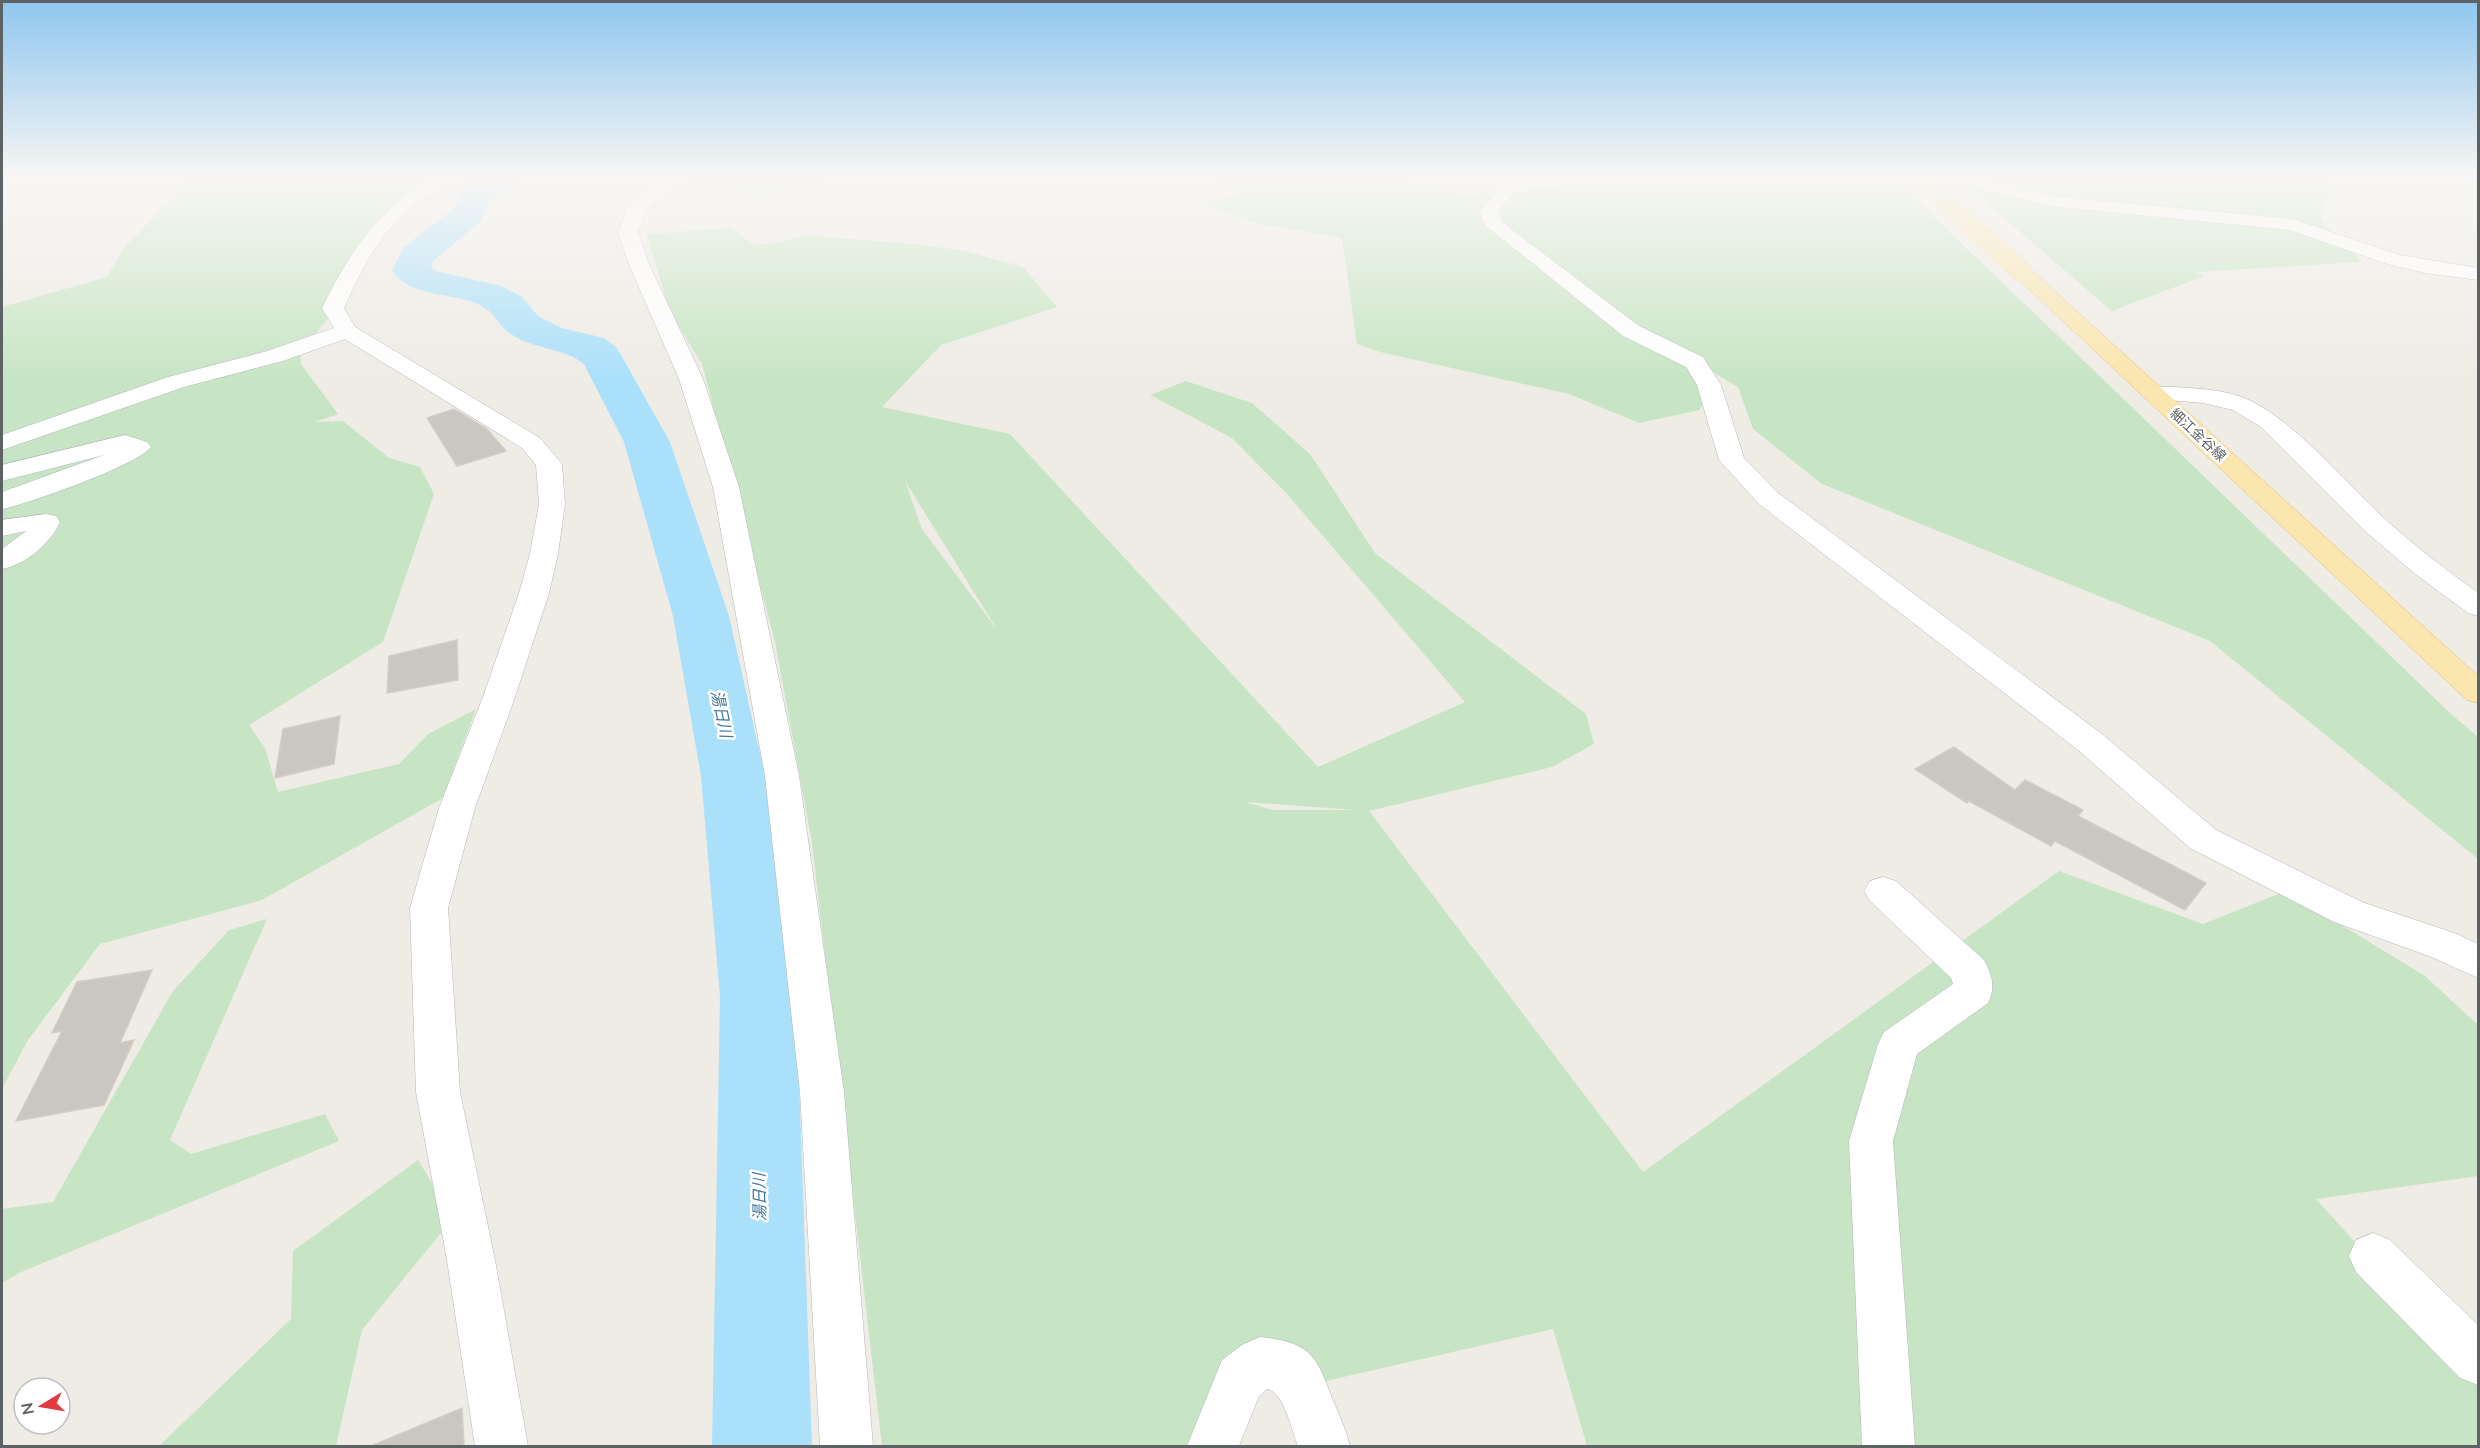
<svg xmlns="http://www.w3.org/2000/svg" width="2480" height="1448" font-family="'Nunito Sans','Noto Sans JP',sans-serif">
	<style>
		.green { fill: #c7e5c4; fill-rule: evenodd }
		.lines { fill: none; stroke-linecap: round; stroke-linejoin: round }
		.river { fill: #aae0fa; fill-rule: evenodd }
		.building { fill: #cac7c2; stroke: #d3cdc4; stroke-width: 1.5 }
		.minor-casing { stroke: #b3b6b9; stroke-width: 1 }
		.tertiary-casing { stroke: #b3b6b9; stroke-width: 1 }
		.primary-casing { stroke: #e9b664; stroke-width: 1 }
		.minor { fill: #fff; fill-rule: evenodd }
		.tertiary { fill: #fff; fill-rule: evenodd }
		.primary { fill: #fae6af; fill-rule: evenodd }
		.primary-bridge-casing { stroke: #e9b664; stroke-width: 20; stroke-linecap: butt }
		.primary-bridge { stroke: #fae6af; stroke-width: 20 }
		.labels { text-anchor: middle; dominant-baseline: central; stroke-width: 5; stroke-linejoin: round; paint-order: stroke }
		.far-street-label { font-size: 14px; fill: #5d6265; stroke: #fff }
		.water-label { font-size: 16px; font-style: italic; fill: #42779b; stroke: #fff }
	</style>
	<rect width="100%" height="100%" fill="#efece6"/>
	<g class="green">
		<path d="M193,177H413L426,184L358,246L332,314L300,352L301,364L338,414L315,422L343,421L389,458L420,467L434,494L383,642L249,725L265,748L278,792L399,764L428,734L476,709L443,798L262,900L100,944L28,1040L2,1089V307L107,277L124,248Z"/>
		<path d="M692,177H861L760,195L726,187L680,183Z"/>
		<path d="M1214,177H1375L1465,194L1688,182L1686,177H1895L1930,213L2450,713L2478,737V859L2210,641L1822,484L1753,429L1738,387L1713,372L1700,410L1639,423L1569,394L1380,352L1357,344L1342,238L1255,223L1205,204L1238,195Z"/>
		<path d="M1956,177H2333L2321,220L2362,262L2196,272L2204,276L2112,311Z"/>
		<path d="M731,228L754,245L778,243L805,235L924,245L965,251L1023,267L1057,307L941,345L882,407L1010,434L1318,767L1465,702L1287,494L1232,438L1150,395L1186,381L1252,403L1310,454L1375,553L1586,714L1594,744L1552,767L1369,811L1643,1172L2059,871L2203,924L2286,891L2425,976L2478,1025V1176L2316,1199L2478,1378V1446H1587L1553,1329L1304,1386L1255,1388L1221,1446H882L812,843L775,642L702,364L670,313L647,234ZM905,481L995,626V627L922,529ZM1245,802L1355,810H1272Z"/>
		<path d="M267,919L170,1140L191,1154L325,1114L339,1141L21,1272L2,1283V1209L53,1202L173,991L229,930Z"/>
		<path d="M418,1160L453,1218L362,1330L336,1446H159L291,1319L293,1251Z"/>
	</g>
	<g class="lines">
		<path class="river" d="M482,177H524L520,184L496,195L489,202L481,221L433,261L431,267L436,271L501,286L522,297L538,316L562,328L604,338L617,348L670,442L729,616L765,776L796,997L812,1446H712L720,997L701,776L673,616L624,442L584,364C563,347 534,350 511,334C496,324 497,311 473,302C446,293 410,296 392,271L403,248L453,209L461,193L472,181Z"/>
	</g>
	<g class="building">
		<path d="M454,409L487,429L506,451L457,466L427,418Z"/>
		<path d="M457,640L458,680L387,693L389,656Z"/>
		<path d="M340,716L334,764L275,778L283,729Z"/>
		<path d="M1954,747L2015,790L2025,780L2083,810L2078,816L2206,883L2185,910L2055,841L2051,846L1969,801L1967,803L1915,769Z"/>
		<path d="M152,970L120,1043L134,1040L104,1105L16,1121L62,1031L52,1033L77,982Z"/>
		<path d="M462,1408L464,1446H371Z"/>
	</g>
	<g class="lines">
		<g class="minor-casing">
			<g id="minor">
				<path d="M433,177H454C445,190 424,197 412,207C379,234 361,270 344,308L355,327L540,438L562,464L565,504L558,554L549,593L515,697L475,808L448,908L460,1092L495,1260L528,1446H475L447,1260L416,1092L410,908L439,808L483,697L519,593L530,554L539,504L536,465L522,448L345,339L283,361L184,387L2,450V435L168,377L267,351L334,328L322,308C350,251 378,210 433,177Z"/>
				<path d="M1571,177L1977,178L2050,196L2293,219L2400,255L2478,268V280L2425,273L2387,264L2290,230L2050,206L1977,188L1955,186L1629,184L1516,190L1498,212L1502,222L1639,326L1703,357L1721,385L1744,458L1777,492L2102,734L2216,830L2362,902L2457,934L2478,944V978L2429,956L2334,922L2190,848L2078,750L1759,504L1719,460L1697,385L1686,367L1623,336L1485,225L1480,212L1505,181Z"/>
				<path d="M2152,386C2183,388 2223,387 2251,401C2298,424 2345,483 2385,519C2415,546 2446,570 2478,593V616L2468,613L2414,573L2365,531L2261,427L2233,410L2203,403L2144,398L2140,393L2144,388Z"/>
				<path d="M125,435L147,442L151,447C138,465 27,504 2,509V492L104,455L2,481V465Z"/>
				<path d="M46,514L56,516L60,522C50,544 25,565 2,569V549L26,531L2,536V520Z"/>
				<path d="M1883,877L1896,881L1984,960C1992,975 1996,987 1988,1003L1917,1054L1893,1141L1915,1446H1862L1849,1141L1878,1044L1884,1032L1953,984L1951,978L1870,901L1864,891L1870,881Z"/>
				<path d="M2373,1233L2390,1240L2478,1325V1385L2460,1378L2356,1272L2349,1256L2356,1240Z"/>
				<path d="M1260,1337C1309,1342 1316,1354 1332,1398C1339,1414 1346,1430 1350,1446H1298C1292,1432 1284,1391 1267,1389L1259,1396L1239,1446H1187L1222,1360L1242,1345Z"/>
			</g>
		</g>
		<g class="tertiary-casing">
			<path id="tertiary" d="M669,177H691L688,181L666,192L645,211L638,232L648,262L703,379L739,487L799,776L844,1092L873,1446H820L800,1092L765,776L713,487L679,379L628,262L618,232L629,205L654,184Z"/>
		</g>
		<g class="primary-casing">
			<path id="primary" d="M2022,266L2029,268L2478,676V703L2467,700L2015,276L2012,272L2015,268Z"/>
		</g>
		<use href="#minor" class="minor"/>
		<use href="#tertiary" class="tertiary"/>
		<use href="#primary" class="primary"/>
		<g class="primary-bridge-casing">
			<path id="primary-bridge" d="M1918,177L2022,272"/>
		</g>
		<use href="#primary-bridge" class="primary-bridge"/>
	</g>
	<linearGradient id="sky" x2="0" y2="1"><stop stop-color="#8fc6ef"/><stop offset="0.47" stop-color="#f8f6f4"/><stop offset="1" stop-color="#f8f6f4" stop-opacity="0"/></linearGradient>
	<rect width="2480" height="379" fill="url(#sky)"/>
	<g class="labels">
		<g class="far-street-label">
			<text transform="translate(2198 435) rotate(43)">細江金谷線</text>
		</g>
		<g class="water-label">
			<text transform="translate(721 714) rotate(78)">湯日川</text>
			<text transform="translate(760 1197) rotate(-91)">湯日川</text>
		</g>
	</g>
	<rect width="2480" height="1448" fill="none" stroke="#5d6265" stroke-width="6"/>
	<g transform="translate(42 1406) rotate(259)"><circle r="28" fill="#ffffff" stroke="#bec0c1" stroke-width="1.5"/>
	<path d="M0-4.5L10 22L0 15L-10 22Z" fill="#df3b40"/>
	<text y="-9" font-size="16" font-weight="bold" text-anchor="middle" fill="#5d6265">N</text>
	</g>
</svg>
